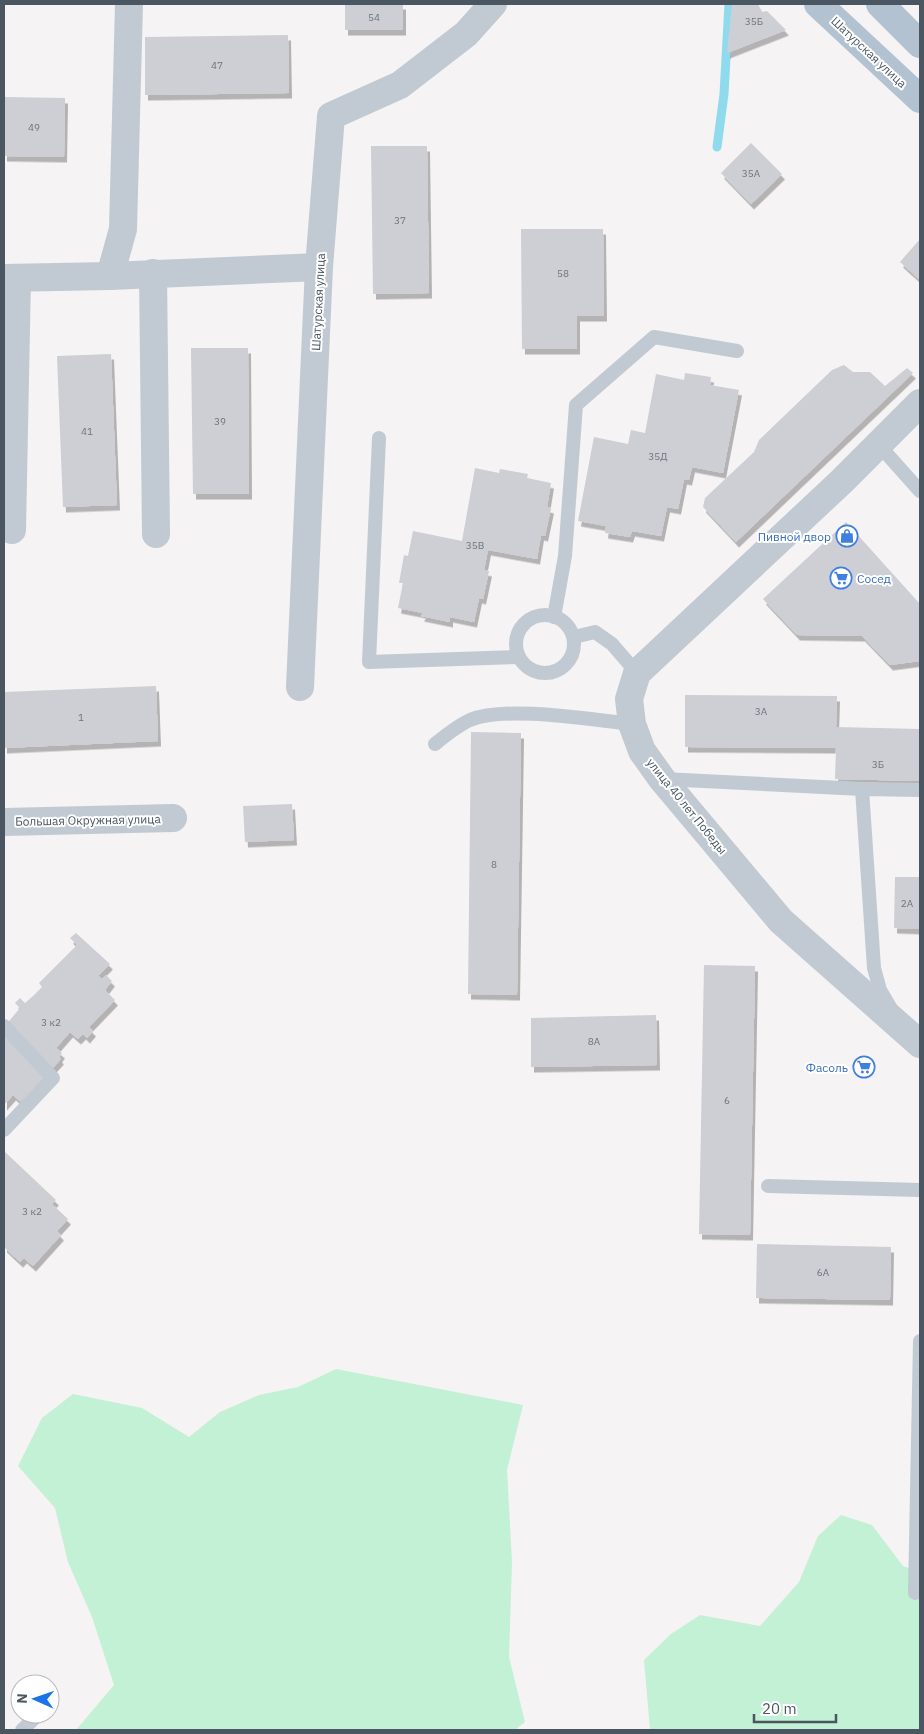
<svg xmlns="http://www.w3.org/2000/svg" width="924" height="1734" font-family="'IBM Plex Sans',sans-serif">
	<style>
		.green { fill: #c3f1d5 }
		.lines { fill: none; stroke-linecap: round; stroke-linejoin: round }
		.stream { stroke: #90daee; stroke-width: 9 }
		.building { fill: #cdcfd5; filter: url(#shadow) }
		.service { stroke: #c1cad2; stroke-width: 14 }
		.minor { stroke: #c1cad2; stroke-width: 28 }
		.primary { stroke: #b3c2d1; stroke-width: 28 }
		.labels { text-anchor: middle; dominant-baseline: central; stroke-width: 4; stroke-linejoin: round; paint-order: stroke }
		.number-label { font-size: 10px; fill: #6b747e }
		.street-label { font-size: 12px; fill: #4a5661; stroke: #fff }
		.shop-label { font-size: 12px; fill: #366cbe; stroke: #fff; text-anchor: end }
	</style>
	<defs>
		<filter id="shadow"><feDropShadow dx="3" dy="5.5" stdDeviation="0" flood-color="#0004"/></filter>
	</defs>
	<rect width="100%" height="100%" fill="#f5f3f3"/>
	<g class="green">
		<path d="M336,1369L523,1405L507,1470L512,1561L509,1657L525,1722L515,1730H76L114,1685L92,1617L68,1562L55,1508L18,1466L42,1418L73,1394L142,1408L189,1437L220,1412L259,1395L298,1387Z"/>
		<path d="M841,1515L872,1525L903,1566L920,1572V1730H650L644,1660L671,1634L700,1615L760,1626L799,1582L818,1536Z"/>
	</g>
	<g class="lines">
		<path class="stream" d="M717,147L724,94L729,4"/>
	</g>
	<g class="building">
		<rect x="345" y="4" width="58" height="26"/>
		<path d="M732,4H758L762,12L767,11L786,30L727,53Z"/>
		<path d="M288,35L289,93L145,95V37Z"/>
		<path d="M4,97L65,98L64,157L4,156Z"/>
		<path d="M751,143L782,174L751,204L721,173Z"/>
		<path d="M371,146H427L429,293L373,294Z"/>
		<path d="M521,229H603L604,316H577V349H522Z"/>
		<path d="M920,239V280L900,262Z"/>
		<path d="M191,348H248L249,494H193Z"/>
		<path d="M111,354L117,505L63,507L57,356Z"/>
		<path d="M844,365L853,372H870L885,386L907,368L913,373L736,542L703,507L705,498L754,452L759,440L832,370Z"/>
		<path d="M685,373L711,377L710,385L739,390L723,473L692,467L689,480L684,479L678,509L667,507L661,536L632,531L630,537L605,533L606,526L578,521L594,437L628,444L631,430L645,433L656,374L684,380Z"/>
		<path d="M475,468L499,473L500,469L528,474L527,478L551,483L547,507L551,508L545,536L541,535L537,559L488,550L484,570L489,571L483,599L479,598L474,622L450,617V622L421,616L423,613L398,608L403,583H399L404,555L408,556L413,531L462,541Z"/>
		<path d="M846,522L920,604V661L890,665L862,636L797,635L763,599Z"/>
		<path d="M156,686L158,741L4,748V692Z"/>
		<path d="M685,695L837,696L836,727L920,729V781L835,779L836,748L685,747Z"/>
		<path d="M471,732L521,733L517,995L468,994Z"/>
		<path d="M292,804L294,840L245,842L243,806Z"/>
		<path d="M895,877H920V929L894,928Z"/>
		<path d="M76,933L110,964L98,976L102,979L106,975L112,981L105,990L115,1000L89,1027L93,1031L87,1038L83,1034L78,1039L70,1032L56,1048L62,1053L59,1057L61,1059L21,1102L13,1095L4,1105V1027L20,1008L15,1003L20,998L25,1003L33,996L42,987L39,983L77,945L70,938Z"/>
		<path d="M704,965L755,966L750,1235L699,1234Z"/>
		<path d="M656,1015L657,1065L531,1067V1018Z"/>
		<path d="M4,1151L56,1200L52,1204L68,1219L57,1231L61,1235L33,1266L24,1258L20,1262L4,1247Z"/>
		<path d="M757,1244L891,1247L890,1300L756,1298Z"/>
	</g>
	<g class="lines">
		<g class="service">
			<path d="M379,438L369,662L519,657"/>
			<path d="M878,444L920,491"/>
			<circle cx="545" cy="644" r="29"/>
			<path d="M554,617L565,556L576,405L654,337L737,351"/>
			<path d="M574,637L595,632L612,644L637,673"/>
			<path d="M435,744C446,735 457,726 470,720C507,705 591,720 632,724"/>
			<path d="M663,779L862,789"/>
			<path d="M890,1007L880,990L874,968L862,789L920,790"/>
			<path d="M4,1026L53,1078L4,1130"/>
			<path d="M768,1186L920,1190"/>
			<path d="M915,1593L920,1341"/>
			<path d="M22,1730L39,1714"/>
		</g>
		<g class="minor">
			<path d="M153,273L156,534"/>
			<path d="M110,276L123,229L129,4"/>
			<path d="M4,278L110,276L319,267"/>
			<path d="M920,403L842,481L637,673L629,699L632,724L642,751L662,779L781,921L920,1044"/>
			<path d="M12,530L17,278"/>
			<path d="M300,687L319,267L331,116L400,85L466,34L493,4"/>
			<path d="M4,822L173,818"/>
		</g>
		<g class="primary">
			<path d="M818,4L920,99"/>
			<path d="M880,4L920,44"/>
		</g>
	</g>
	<defs>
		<g id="shop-ring" transform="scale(1.125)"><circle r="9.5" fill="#fff" stroke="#3f7fe0" stroke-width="1.5"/><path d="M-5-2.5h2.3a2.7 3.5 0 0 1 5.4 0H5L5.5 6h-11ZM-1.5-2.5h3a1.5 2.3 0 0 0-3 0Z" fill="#3f7fe0"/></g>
		<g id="supermarket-ring" transform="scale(1.125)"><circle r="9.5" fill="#fff" stroke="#3f7fe0" stroke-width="1.5"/><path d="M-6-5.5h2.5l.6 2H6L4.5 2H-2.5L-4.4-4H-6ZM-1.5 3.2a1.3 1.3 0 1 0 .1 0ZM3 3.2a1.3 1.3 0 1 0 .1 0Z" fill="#3f7fe0"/></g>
	</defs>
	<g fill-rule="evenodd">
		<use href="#shop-ring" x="847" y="536"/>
		<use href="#supermarket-ring" x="841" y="578"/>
		<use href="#supermarket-ring" x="864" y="1067"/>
	</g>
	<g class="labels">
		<g class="number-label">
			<text x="374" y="17">54</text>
			<text x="754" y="21">35Б</text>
			<text x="217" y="65">47</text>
			<text x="34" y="127">49</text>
			<text x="751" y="173">35А</text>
			<text x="400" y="220">37</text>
			<text x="563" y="273">58</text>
			<text x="220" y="421">39</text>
			<text x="87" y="431">41</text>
			<text x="658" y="456">35Д</text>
			<text x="475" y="545">35В</text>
			<text x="761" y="711">3А</text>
			<text x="81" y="717">1</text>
			<text x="878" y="764">3Б</text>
			<text x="494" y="864">8</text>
			<text x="907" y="903">2А</text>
			<text x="51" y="1022">3 к2</text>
			<text x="594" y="1041">8А</text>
			<text x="727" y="1100">6</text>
			<text x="32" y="1211">3 к2</text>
			<text x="823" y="1272">6А</text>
		</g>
		<g class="street-label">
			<text transform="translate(869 52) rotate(43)">Шатурская улица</text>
			<text transform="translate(318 302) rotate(-87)">Шатурская улица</text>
			<text transform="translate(687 806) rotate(51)">улица 40 лет Победы</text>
			<text transform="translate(88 820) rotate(-1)">Большая Окружная улица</text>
		</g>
		<g class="shop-label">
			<text x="831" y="536">Пивной двор</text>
			<text x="857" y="578" text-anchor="start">Сосед</text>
			<text x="848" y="1067">Фасоль</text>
		</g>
	</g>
	<rect width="924" height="1734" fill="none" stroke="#4a5661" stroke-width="10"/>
	<g transform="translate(35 1699) rotate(272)"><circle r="24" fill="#ffffff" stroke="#b7bbc0"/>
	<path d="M0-4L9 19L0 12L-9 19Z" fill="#1a73e8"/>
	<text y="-8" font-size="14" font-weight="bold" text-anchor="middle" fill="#4a5661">N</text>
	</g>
	<path d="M754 1714v8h82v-8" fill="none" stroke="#4a5661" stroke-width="2.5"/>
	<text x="762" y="1714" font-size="15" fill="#4a5661" stroke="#ffffff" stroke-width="4" paint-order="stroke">20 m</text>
</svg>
